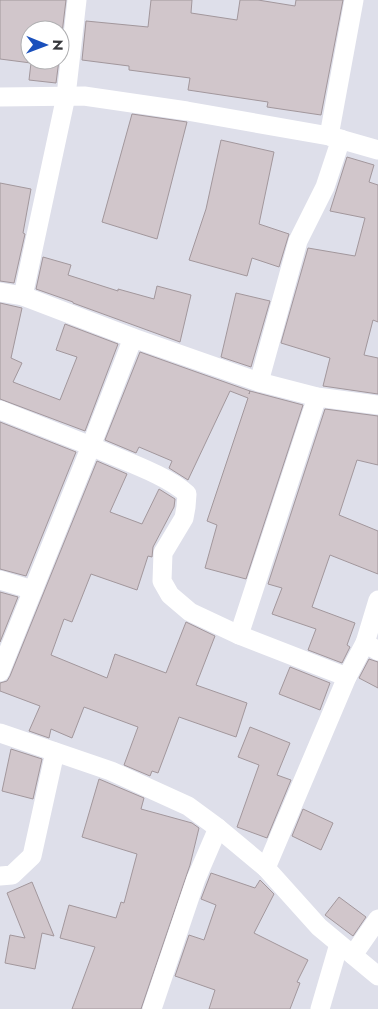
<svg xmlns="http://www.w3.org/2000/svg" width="378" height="1009" font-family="Jost,sans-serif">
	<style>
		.building { fill: #d1c6cb; stroke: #a2979c }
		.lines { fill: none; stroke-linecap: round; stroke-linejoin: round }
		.minor { stroke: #fff; stroke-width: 19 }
	</style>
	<rect width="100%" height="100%" fill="#dedfea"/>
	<g class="building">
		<path d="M0,0H66L60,50V30H30V60H59L56,83L29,80L31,63L0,59Z"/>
		<path d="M151,0H192L191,13L237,20L240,0H258L295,6L296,0H343L321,115L267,107L268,102L188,90L190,78L129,70V66L82,60L86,21L148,27Z"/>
		<path d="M132,114L187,122L157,239L102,222Z"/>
		<path d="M221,140L274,152L259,224L289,234L279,267L252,258L247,276L189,260L206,209Z"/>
		<path d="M347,157L374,165L369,182L378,185V322L373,320L364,355L378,358V394L323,386L330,358L281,343L308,248L355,256L365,218L330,211Z"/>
		<path d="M0,183L31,189L23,233L25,234L14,283L0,281Z"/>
		<path d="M43,257L71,265L68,275L118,291V289L154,299L157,286L191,295L180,342L73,303V302L36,289Z"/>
		<path d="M236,293L270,301L251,367L221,357Z"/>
		<path d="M0,303L22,308L11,358L22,363L13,382L60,400L77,357L56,350L65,324L118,344L85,431L0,399Z"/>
		<path d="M140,352L250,391L249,394L250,391L303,405L246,579L205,568L217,525L207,521L248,398L230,391L188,480L169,468L172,461L139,447L136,453L105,440Z"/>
		<path d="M325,409L378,416V465L357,460L339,515L378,531V574L330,555L312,607L355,623L347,645L350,647L342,663L308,650L316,629L272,614L282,588L268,584Z"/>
		<path d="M0,422L76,452L26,576L0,569Z"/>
		<path d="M97,461L127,474L110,512L142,524L159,489L175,499L174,507L153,547L152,557L148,556L137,590L91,574L72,622L64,619L51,655L107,678L115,654L166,673L186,622L215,636L196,685L247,703L236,737L179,717L158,773L152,771L150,776L124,765L138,727L84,707L72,738L51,729L49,738L29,731L40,706L0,691V683L7,681L10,676Z"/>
		<path d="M0,592L18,597L0,642Z"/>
		<path d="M369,659L378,662V688L359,678Z"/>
		<path d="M290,667L330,683L320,710L279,694Z"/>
		<path d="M250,727L290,743L277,775L291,780L267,838L237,827L259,765L238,757Z"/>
		<path d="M11,749L42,759L33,799L2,791Z"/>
		<path d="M99,779L144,798L141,809L192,823L199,828L190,865L141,1009H72L95,947L60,938L69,905L116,918L121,902L124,903L137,854L82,837Z"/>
		<path d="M303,809L333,823L321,850L292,836Z"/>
		<path d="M211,873L255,888L260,880L274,894L254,933L308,960L297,982L300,983L290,1009H209L215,990L175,976L189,935L204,940L216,905L201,899Z"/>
		<path d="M32,882L54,936L42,933L35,969L5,963L10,935L25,938L7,893Z"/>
		<path d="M339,897L366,917L353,936L325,915Z"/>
	</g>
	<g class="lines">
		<g class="minor">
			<path d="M77,0L66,96L23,296L133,338L259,382L317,397L378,405"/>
			<path d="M0,97L84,96L187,111L329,136L378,150"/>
			<path d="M329,136L354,0"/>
			<path d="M0,292L23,296"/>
			<path d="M259,382L298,241L325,187L341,139"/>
			<path d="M317,397L239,635L347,677"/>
			<path d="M0,410L91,446L133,338"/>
			<path d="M0,580L33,590"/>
			<path d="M365,643L378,600"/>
			<path d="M0,672L91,446C118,459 166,474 187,494L186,507L184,518L163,553L162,581L170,595L190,612L239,635"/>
			<path d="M0,733L111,771L188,806L218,828L266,868L319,927L378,976"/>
			<path d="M266,868L347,677L365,643L378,651"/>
			<path d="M0,876L12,875L32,856L55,752"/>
			<path d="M353,955L378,919"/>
			<path d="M152,1009L196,879L218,828"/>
			<path d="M320,1009L339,944"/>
		</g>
	</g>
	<g transform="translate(45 45) rotate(91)"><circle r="24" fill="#ffffff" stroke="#afafb1"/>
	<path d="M0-4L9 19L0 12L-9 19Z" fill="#1a50bc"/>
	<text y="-8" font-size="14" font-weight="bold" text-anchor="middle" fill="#37383c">N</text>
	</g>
</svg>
